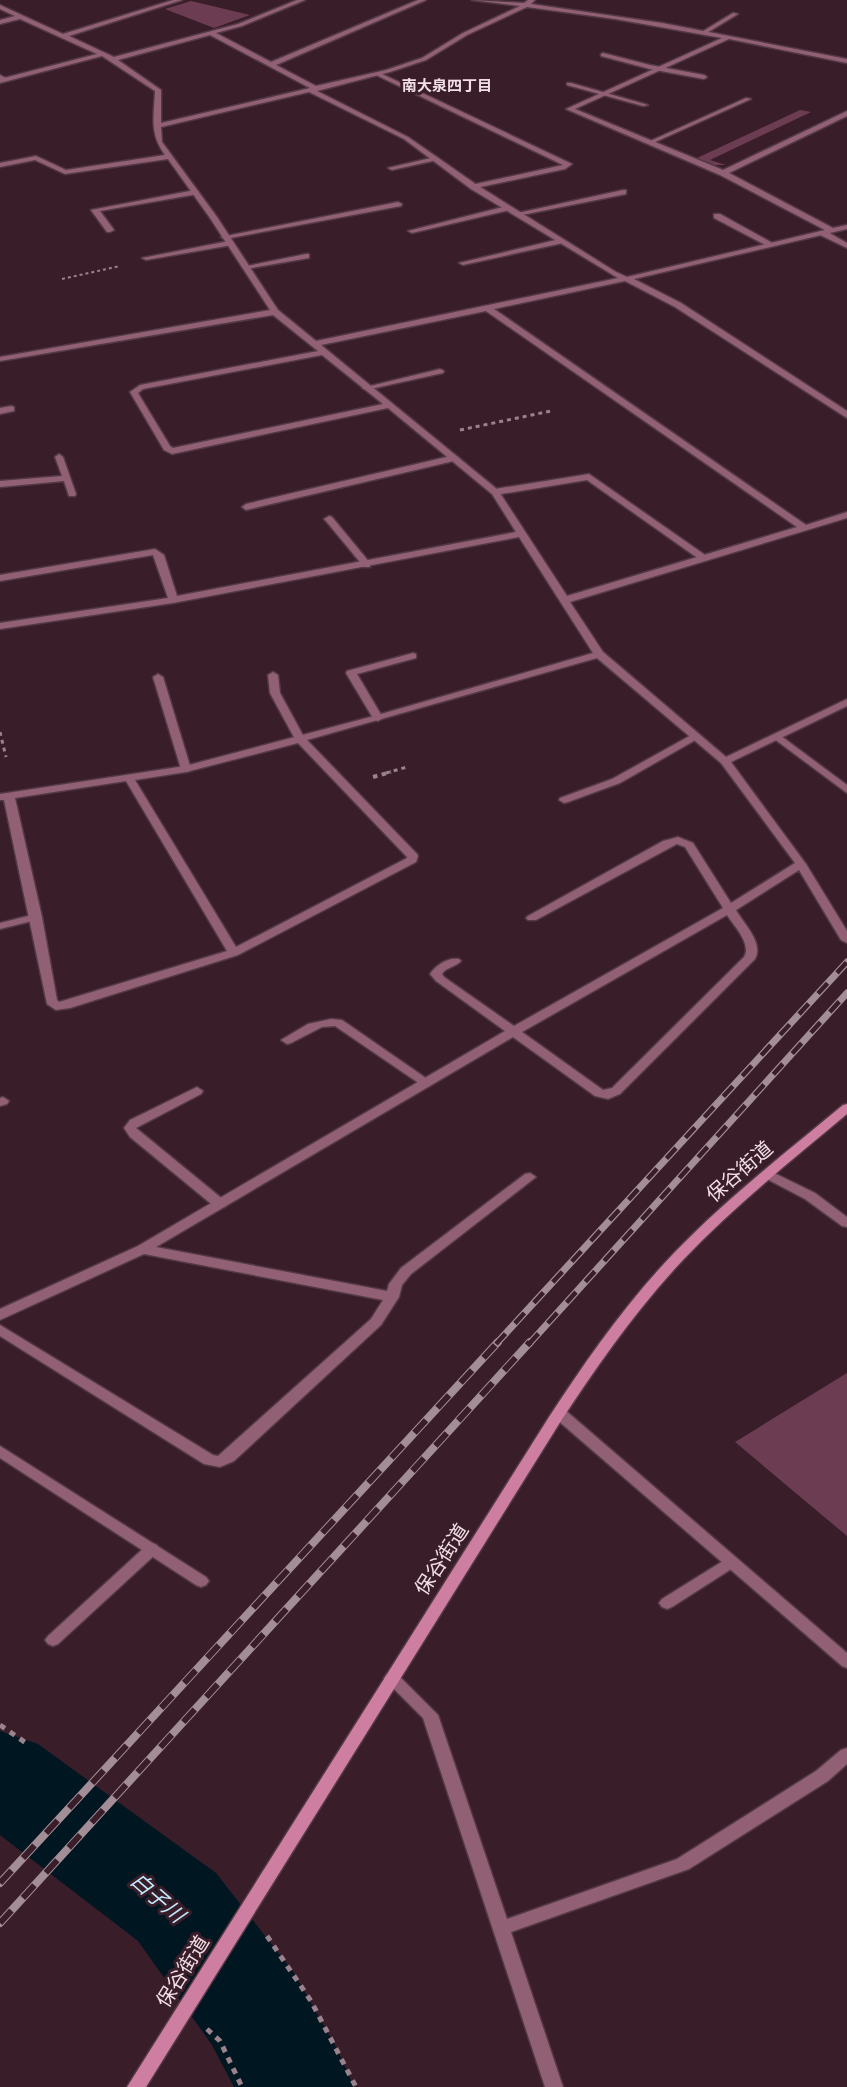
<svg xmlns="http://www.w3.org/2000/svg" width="847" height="2087" font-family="Manrope,'Noto Sans JP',sans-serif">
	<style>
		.green { fill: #6c3d52 }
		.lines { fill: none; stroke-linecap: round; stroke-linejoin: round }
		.river { fill: #001621; fill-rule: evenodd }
		.lane-casing { stroke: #533944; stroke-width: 3 }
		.street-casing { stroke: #533944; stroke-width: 3 }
		.secondary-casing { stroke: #533944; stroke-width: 3 }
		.path-far3 { stroke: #9a838c; stroke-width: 2; stroke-dasharray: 3 3; stroke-linecap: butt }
		.path-far2 { stroke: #9a838c; stroke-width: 3; stroke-dasharray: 4 4; stroke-linecap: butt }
		.path-far1 { stroke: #9a838c; stroke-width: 4; stroke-dasharray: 4.5 4.5; stroke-linecap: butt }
		.path { stroke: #9a838c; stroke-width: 5; stroke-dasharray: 6 6; stroke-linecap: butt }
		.lane { fill: #916075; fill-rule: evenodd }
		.street { fill: #916075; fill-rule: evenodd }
		.secondary { fill: #cd7ea1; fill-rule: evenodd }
		.rail-far1-casing { stroke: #a38d96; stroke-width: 7 }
		.rail-casing { stroke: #a38d96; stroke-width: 8 }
		.rail-far1 { stroke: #391e2a; stroke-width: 4.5; stroke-dasharray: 14; stroke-linecap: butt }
		.rail { stroke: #391e2a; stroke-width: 6; stroke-dasharray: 17; stroke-linecap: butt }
		.labels { text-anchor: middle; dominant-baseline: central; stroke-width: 6; stroke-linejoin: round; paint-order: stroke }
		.far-neighbourhood-label { font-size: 15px; font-weight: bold; fill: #f2dfe6; stroke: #391e2a }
		.near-street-label { font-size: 20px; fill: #f2dfe6; stroke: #391e2a }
		.near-water-label { font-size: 21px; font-style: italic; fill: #c2e9fe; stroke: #391e2a }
	</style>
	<rect width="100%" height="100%" fill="#391e2a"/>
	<g class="green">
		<path d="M191,1L250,15L214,28L165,9Z"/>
		<path d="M800,110L811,112L710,160L726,165H713L697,158Z"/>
		<path d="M847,1373V1536L735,1442Z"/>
	</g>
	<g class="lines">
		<path class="river" d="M0,1731L38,1744L216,1873L294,1973L337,2049L354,2087H234L212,2045L138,1941L0,1835Z"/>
		<g class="lane-casing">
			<g id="lane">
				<path d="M733,13L738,14L705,34L700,33Z"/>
				<path d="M603,53L650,65L704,75L707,77L704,79L650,69L601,56V54Z"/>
				<path d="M376,73H380L572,164L565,169L471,189V185L563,165L376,75Z"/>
				<path d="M0,75L8,79L5,81L0,79Z"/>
				<path d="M567,83H571L648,105L643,106L567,85Z"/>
				<path d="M746,98L751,99L653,143L648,142Z"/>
				<path d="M435,157L439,159L437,160L392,170L388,168Z"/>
				<path d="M195,190L199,192L198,194L100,211L114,230L110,232H107L91,210Z"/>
				<path d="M623,190H626V194L517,216L513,214Z"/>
				<path d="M398,202L402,204L401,206L225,239L221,237Z"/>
				<path d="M507,206L511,208L510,210L412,233L408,231Z"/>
				<path d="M714,214H720L776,245L769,247L714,218Z"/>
				<path d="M820,231H826L847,243V248L820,235Z"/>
				<path d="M560,239H563V243L463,265L459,263Z"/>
				<path d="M229,241L233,243L232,245L146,260L142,258Z"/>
				<path d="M306,254H309V258L246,269L242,267Z"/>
				<path d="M440,369L444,371L443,373L366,390L362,388Z"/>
				<path d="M11,406L14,407V411L0,414V408Z"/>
				<path d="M59,454L63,457L76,494L75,496H69L64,481L0,487V481L62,476L55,457Z"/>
				<path d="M455,455L459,458L458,460L246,510L242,507L246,504Z"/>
				<path d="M589,474L705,555V559H699L587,480L495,495L491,492L495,489Z"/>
				<path d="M329,516L332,517L370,563V567H364L326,521L324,519Z"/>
				<path d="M413,653L416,654V658L357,674L383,718L378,721L374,720L346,673L347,671Z"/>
				<path d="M273,672L278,675L280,693L305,739L304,741H296L270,693L268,675Z"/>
				<path d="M158,674L163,677L191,769L190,771L186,772L181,769L153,677Z"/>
				<path d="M695,733L699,734L700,736L699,738L620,783L568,802L564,803L559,800L560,798L612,779Z"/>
				<path d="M777,733L847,785V793L773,738L772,736Z"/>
				<path d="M36,914L42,917L40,919L0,929V923Z"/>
				<path d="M331,1019L342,1020L433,1083L427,1087L423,1086L335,1026L322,1027L291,1043L287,1044L281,1040L308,1024Z"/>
				<path d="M197,1087L203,1091L201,1094L136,1128L225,1201L226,1204L225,1207H215L130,1137L124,1128L130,1120Z"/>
				<path d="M3,1097L9,1101L7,1104L0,1106V1098Z"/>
				<path d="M152,1543L157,1545L159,1549L157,1553L58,1644L53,1646L48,1644L45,1640L48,1636L147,1545Z"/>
				<path d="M731,1556L736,1558L738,1562L736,1566L672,1607L667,1609L662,1607L659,1603L662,1599Z"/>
			</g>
		</g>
		<g class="street-casing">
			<g id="street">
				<path d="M173,0H182L69,36L114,57L238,24L297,0H305L242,26L216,33L271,62L418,0H426L276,65L316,86L386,70L422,58L463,33L520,6L472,0L524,3L528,0H535L531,4L662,23L847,59V63L729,39L575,109L723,170L847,111V116L729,173L833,228L847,225V229L634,279L681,303L847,411V418L675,307L625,281L494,309L806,525L847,512V518L570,602L603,652L726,757L847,699V706L731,762L806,864L847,931V943L841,940L799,870L736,910C744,924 764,943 755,959L620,1094L608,1099L595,1096L513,1037L156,1247L387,1291L389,1284L401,1268L525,1174L530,1173L536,1177L411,1274L402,1285L399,1297L381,1325L234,1461L220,1467L204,1464L0,1336V1325L213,1455L218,1456L371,1319L383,1300L144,1254L0,1320V1309L138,1246L505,1031L436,981L430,974C436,965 448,957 459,959L461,961C456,967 446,967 442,974L444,977L514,1026L723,908L685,847L677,844L536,920H528L526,918L528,916L663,841L678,837L693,843L731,903L795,863L721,763L597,658L307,740L417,854L418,856L416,862L238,955L70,1008L56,1010L47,1004L4,800H0V794L185,766L374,716L593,653L519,537L173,603L0,629V623L168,598L153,555L0,581V575L155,549L164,555L177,596L516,532L492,494L388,408L172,454L164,450L130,392L140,385L318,351L273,315L0,361V357L270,310L210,218L168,159L65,174L35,160L0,167V163L36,156L66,170L165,155C149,133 154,117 155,91L102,56L0,83V79L97,54L20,19L0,24V20L15,16L0,9V5L63,34ZM527,7L615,19L722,38L566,109L720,175L825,230L627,277L616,272L477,185L408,137L317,91L390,72L426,60L467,35ZM210,35L310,88L161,123V90L118,60ZM309,92L404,139L471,189L618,278L316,341L278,310L217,217L162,142L161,127ZM486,311L797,527L567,596L498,490L321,345ZM322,355L383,404L173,448L170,446L138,393L143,389ZM298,743L407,857V858L236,947L135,780L186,772ZM126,781L227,951L59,1002L57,1000L42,917L15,798ZM727,915C734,926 752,944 744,957L612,1088L603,1090L522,1032Z"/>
				<path d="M768,1170L815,1193L847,1217V1227L842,1226L805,1199L763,1177L762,1174Z"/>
				<path d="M560,1409L565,1410L847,1653V1668L842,1666L555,1418L553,1414L555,1410Z"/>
				<path d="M0,1446L206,1577L209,1581L206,1585L201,1587L196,1585L0,1458Z"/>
				<path d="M392,1672L397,1674L438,1715L507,1919L677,1859L816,1771L841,1750L847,1748V1764L828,1781L689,1869L511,1932L563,2087H545L423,1718L387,1682L384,1678L387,1674Z"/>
			</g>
		</g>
		<g class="secondary-casing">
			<path id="secondary" d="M847,1104V1114C791,1161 733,1207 683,1260C636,1310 597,1366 559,1424L146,2087H127L549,1417C587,1359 626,1303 674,1253C726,1199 785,1153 843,1105Z"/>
		</g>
		<path class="path-far3" d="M62,279L120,266"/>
		<g class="path-far2">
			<path d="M460,430L551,411"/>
			<path d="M0,732L6,757"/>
			<path d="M386,773L407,767"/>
		</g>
		<path class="path-far1" d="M373,777L391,772"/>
		<g class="path">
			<path d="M0,1725L26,1743"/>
			<path d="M267,1936L311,2001L356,2087"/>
			<path d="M207,2029L220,2041L242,2087"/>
		</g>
		<use href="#lane" class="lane"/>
		<use href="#street" class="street"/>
		<use href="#secondary" class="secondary"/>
		<g class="rail-far1-casing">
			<g id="rail-far1">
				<path d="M496,1344L847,962"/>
				<path d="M529,1344L847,993"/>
			</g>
		</g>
		<g class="rail-casing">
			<g id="rail">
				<path d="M0,1883L498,1342"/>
				<path d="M0,1923L530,1342"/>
			</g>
		</g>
		<use href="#rail-far1" class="rail-far1"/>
		<use href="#rail" class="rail"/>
	</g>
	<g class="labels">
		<g class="far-neighbourhood-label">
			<text x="447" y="85">南大泉四丁目</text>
		</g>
		<g class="near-street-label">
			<text transform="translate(739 1171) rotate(-41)">保谷街道</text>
			<text transform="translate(441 1559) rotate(-57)">保谷街道</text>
			<text transform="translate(182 1971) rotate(-58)">保谷街道</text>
		</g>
		<g class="near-water-label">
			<text transform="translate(158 1897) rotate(41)">白子川</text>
		</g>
	</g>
</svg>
